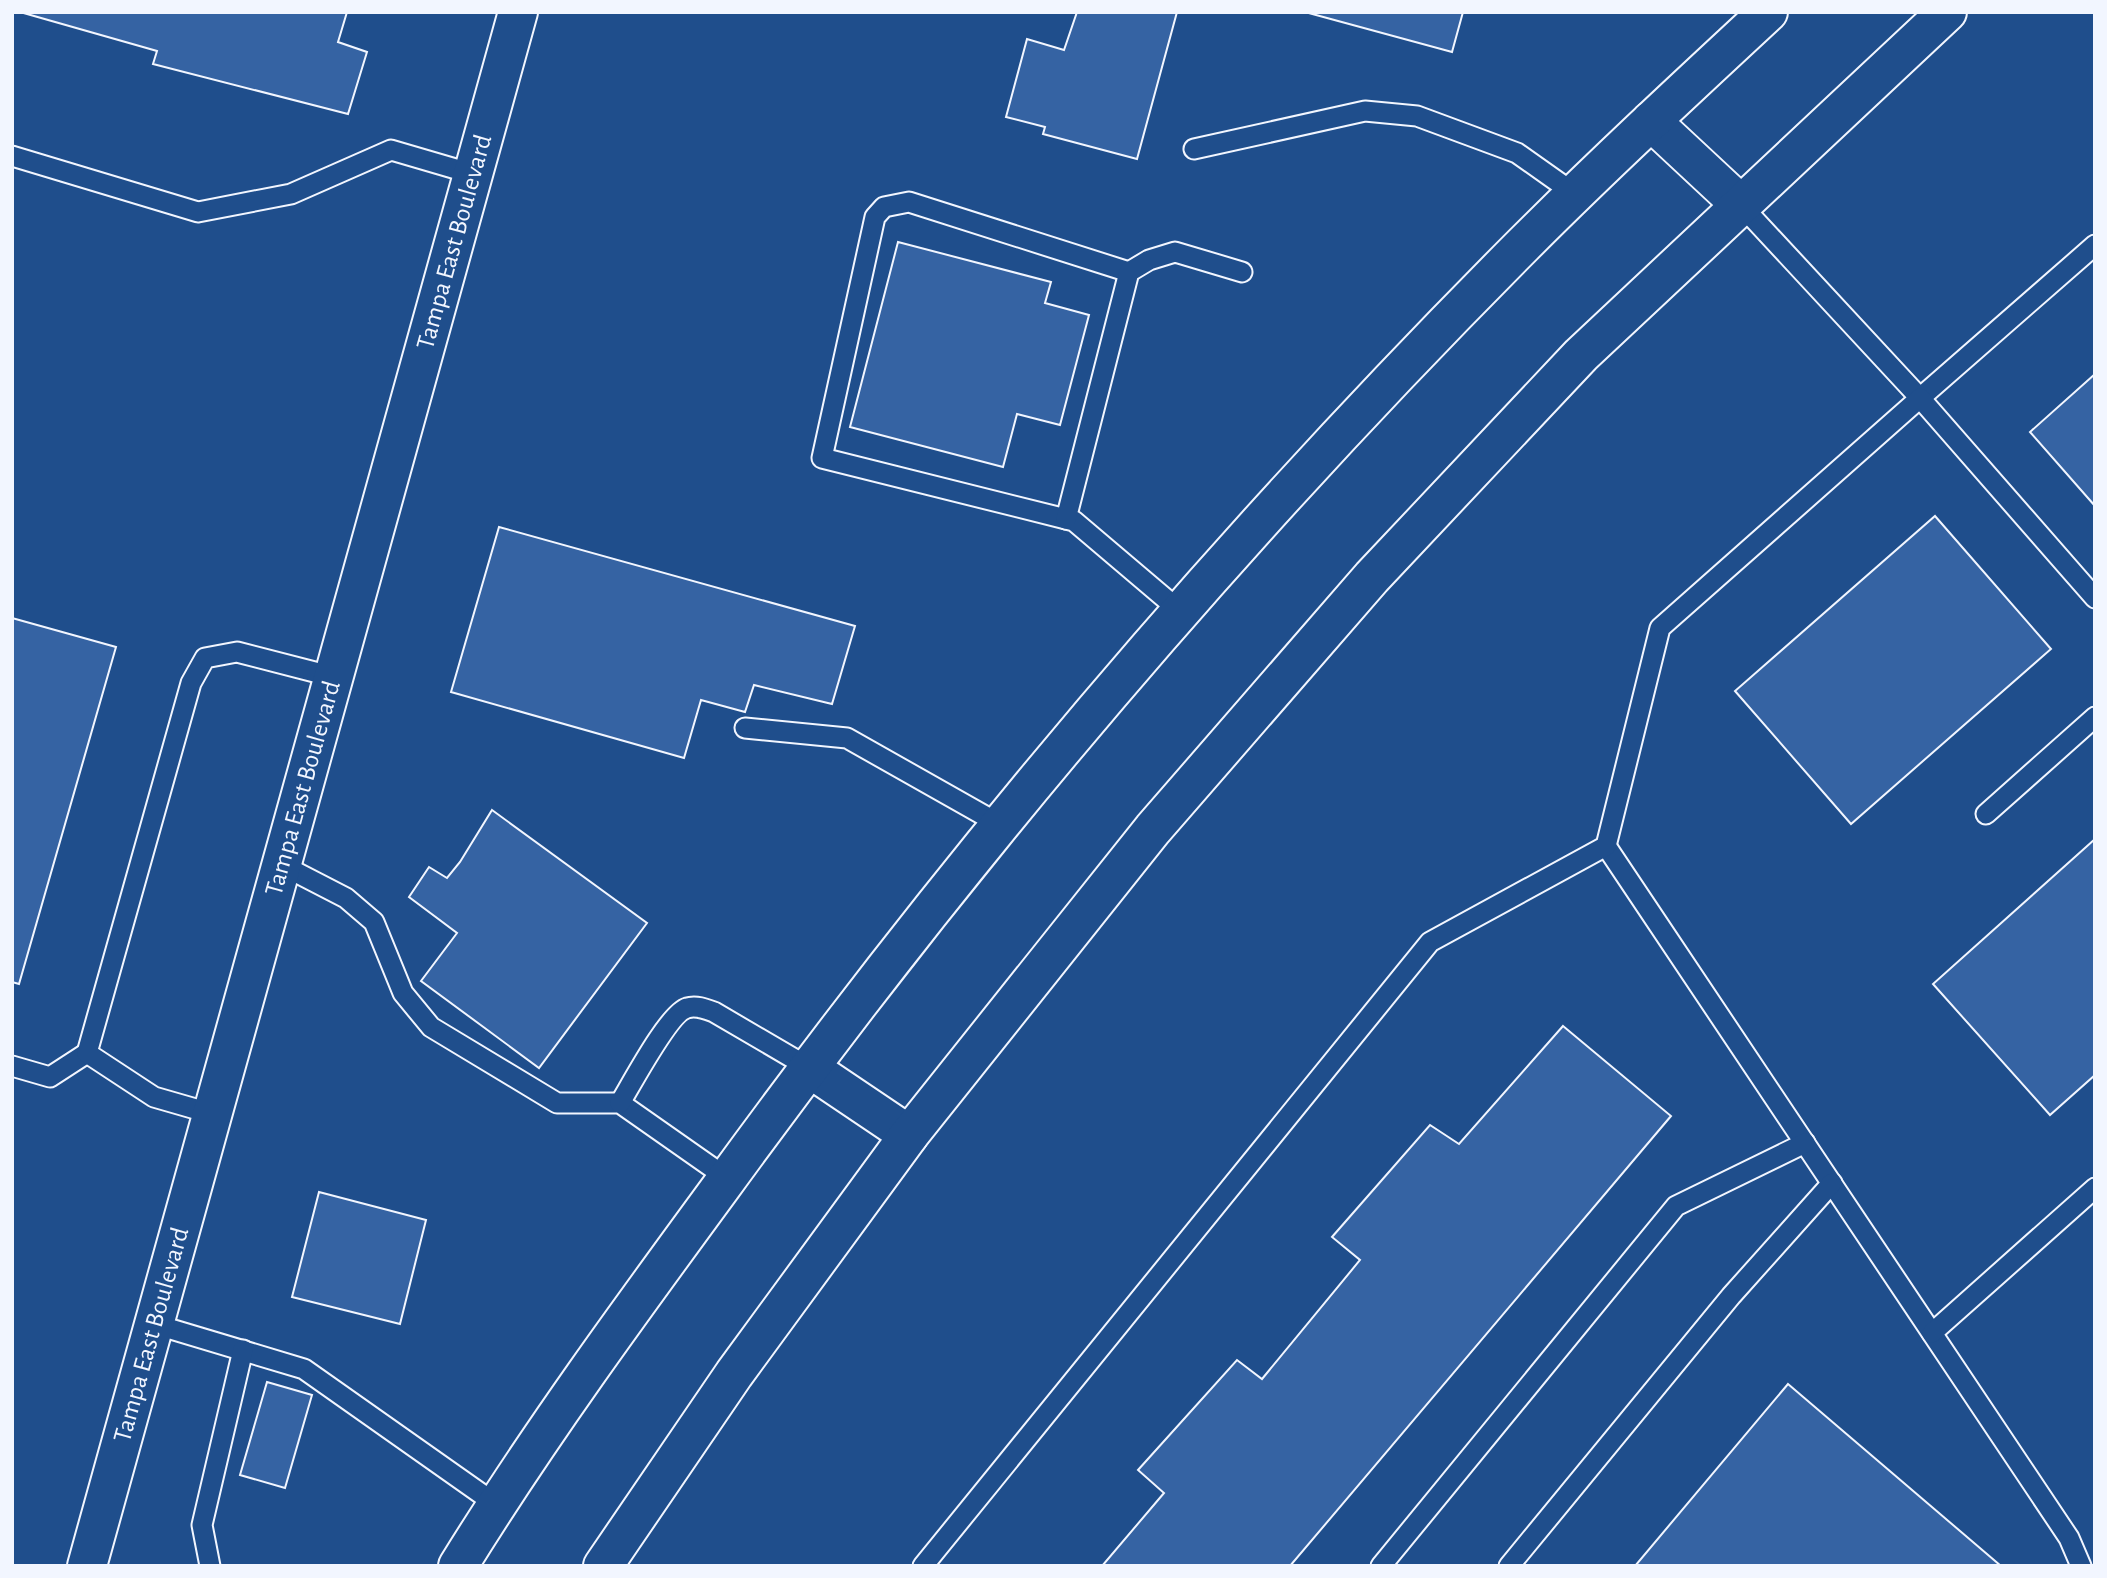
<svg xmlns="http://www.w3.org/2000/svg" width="2107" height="1578" font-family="'Alegreya Sans',sans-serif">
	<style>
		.building { fill: #3563a3; stroke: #f2f6ff; stroke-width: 2 }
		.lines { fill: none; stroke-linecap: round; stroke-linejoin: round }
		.service-casing { stroke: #f2f6ff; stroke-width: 23 }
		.minor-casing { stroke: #f2f6ff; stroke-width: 42 }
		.secondary-casing { stroke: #f2f6ff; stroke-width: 42 }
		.primary-casing { stroke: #f2f6ff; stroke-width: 42 }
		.service { stroke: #1f4e8c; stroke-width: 19 }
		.minor { stroke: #1f4e8c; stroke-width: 38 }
		.secondary { stroke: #1f4e8c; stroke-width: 38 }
		.primary { stroke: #1f4e8c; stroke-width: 38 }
		.labels { text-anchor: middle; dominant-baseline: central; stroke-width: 5; stroke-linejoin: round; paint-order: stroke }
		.street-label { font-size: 26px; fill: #f2f6ff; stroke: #1f4e8c }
	</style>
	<rect width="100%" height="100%" fill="#1f4e8c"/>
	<g class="building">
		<path d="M20,12H347L338,42L367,52L348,114L153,64L157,51Z"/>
		<path d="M1077,12H1177L1137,159L1043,134L1045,127L1006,117L1027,39L1064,50Z"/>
		<path d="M1305,12H1463L1452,52Z"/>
		<path d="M898,242L1051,282L1045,303L1089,315L1060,425L1017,414L1003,467L850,427Z"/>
		<path d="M2095,374V506L2030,432Z"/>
		<path d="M1935,516L2051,649L1851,824L1735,691Z"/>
		<path d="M499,527L855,626L832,704L754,685L745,712L701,700L684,758L451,692Z"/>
		<path d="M12,618L116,647L19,984L12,982Z"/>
		<path d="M492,810L647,923L539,1068L421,981L457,933L409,897L429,867L447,878L460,862Z"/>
		<path d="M2095,839V1075L2050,1115L1933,984Z"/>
		<path d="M1563,1026L1671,1116L1290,1566H1102L1164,1493L1138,1470L1237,1360L1262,1379L1360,1260L1332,1237L1430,1125L1459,1144Z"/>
		<path d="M319,1192L426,1220L400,1324L292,1297Z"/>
		<path d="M267,1382L312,1395L285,1488L240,1475Z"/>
		<path d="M1788,1384L2001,1566H1635Z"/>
	</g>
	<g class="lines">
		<g class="service-casing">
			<g id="service">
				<path d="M1194,149L1365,111L1417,116L1517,153L1575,194"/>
				<path d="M12,156L198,212L291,194L391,150L473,174"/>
				<path d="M1740,204L1920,398L2095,245"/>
				<path d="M1129,272L909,202L884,207L875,217L822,458L1074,521L1180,611"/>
				<path d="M1066,519L1129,272L1149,260L1175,252L1242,272"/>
				<path d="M745,728L847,738L1001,825"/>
				<path d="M1986,814L2095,717"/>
				<path d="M1606,846L2069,1538L2081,1566"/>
				<path d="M282,865L346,898L374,922L403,993L431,1027L557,1103H620L727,1178"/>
				<path d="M12,1066L50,1077L87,1053"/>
				<path d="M620,1103C631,1085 669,1013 687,1008C696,1005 706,1009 714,1012L808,1067"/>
				<path d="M213,1114L154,1097L87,1053L191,683L205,658L237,652L334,677"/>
				<path d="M154,1324L304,1369L497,1505"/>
				<path d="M1932,1333L2095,1188"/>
				<path d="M210,1566L202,1525L243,1350"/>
				<path d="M923,1566L1430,942L1606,846L1660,628L1920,398L2095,598"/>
				<path d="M1381,1566L1676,1206L1805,1143"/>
				<path d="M1509,1566L1731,1296L1832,1183"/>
			</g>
		</g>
		<g class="minor-casing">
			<path id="minor" d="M1651,121L1740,204"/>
		</g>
		<g class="secondary-casing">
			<g id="secondary">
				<path id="s1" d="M87,1566L518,12"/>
			</g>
		</g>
		<g class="primary-casing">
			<g id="primary">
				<path d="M808,1067L909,1135"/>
				<path d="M458,1566C539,1435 630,1311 721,1187C963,854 1232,537 1523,245C1603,165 1685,89 1768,12"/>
				<path d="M603,1566L734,1374L909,1135L1153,829L1372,577L1581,355L1947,12"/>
			</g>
		</g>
		<use href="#service" class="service"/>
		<use href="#minor" class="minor"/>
		<use href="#secondary" class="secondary"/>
		<use href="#primary" class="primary"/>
	</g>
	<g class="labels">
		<g class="street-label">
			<text stroke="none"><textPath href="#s1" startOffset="1374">Tampa East Boulevard</textPath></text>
			<text stroke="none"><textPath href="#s1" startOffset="807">Tampa East Boulevard</textPath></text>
			<text stroke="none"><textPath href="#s1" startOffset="240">Tampa East Boulevard</textPath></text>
		</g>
	</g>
	<rect width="2107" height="1578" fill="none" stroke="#f2f6ff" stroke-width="28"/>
</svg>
